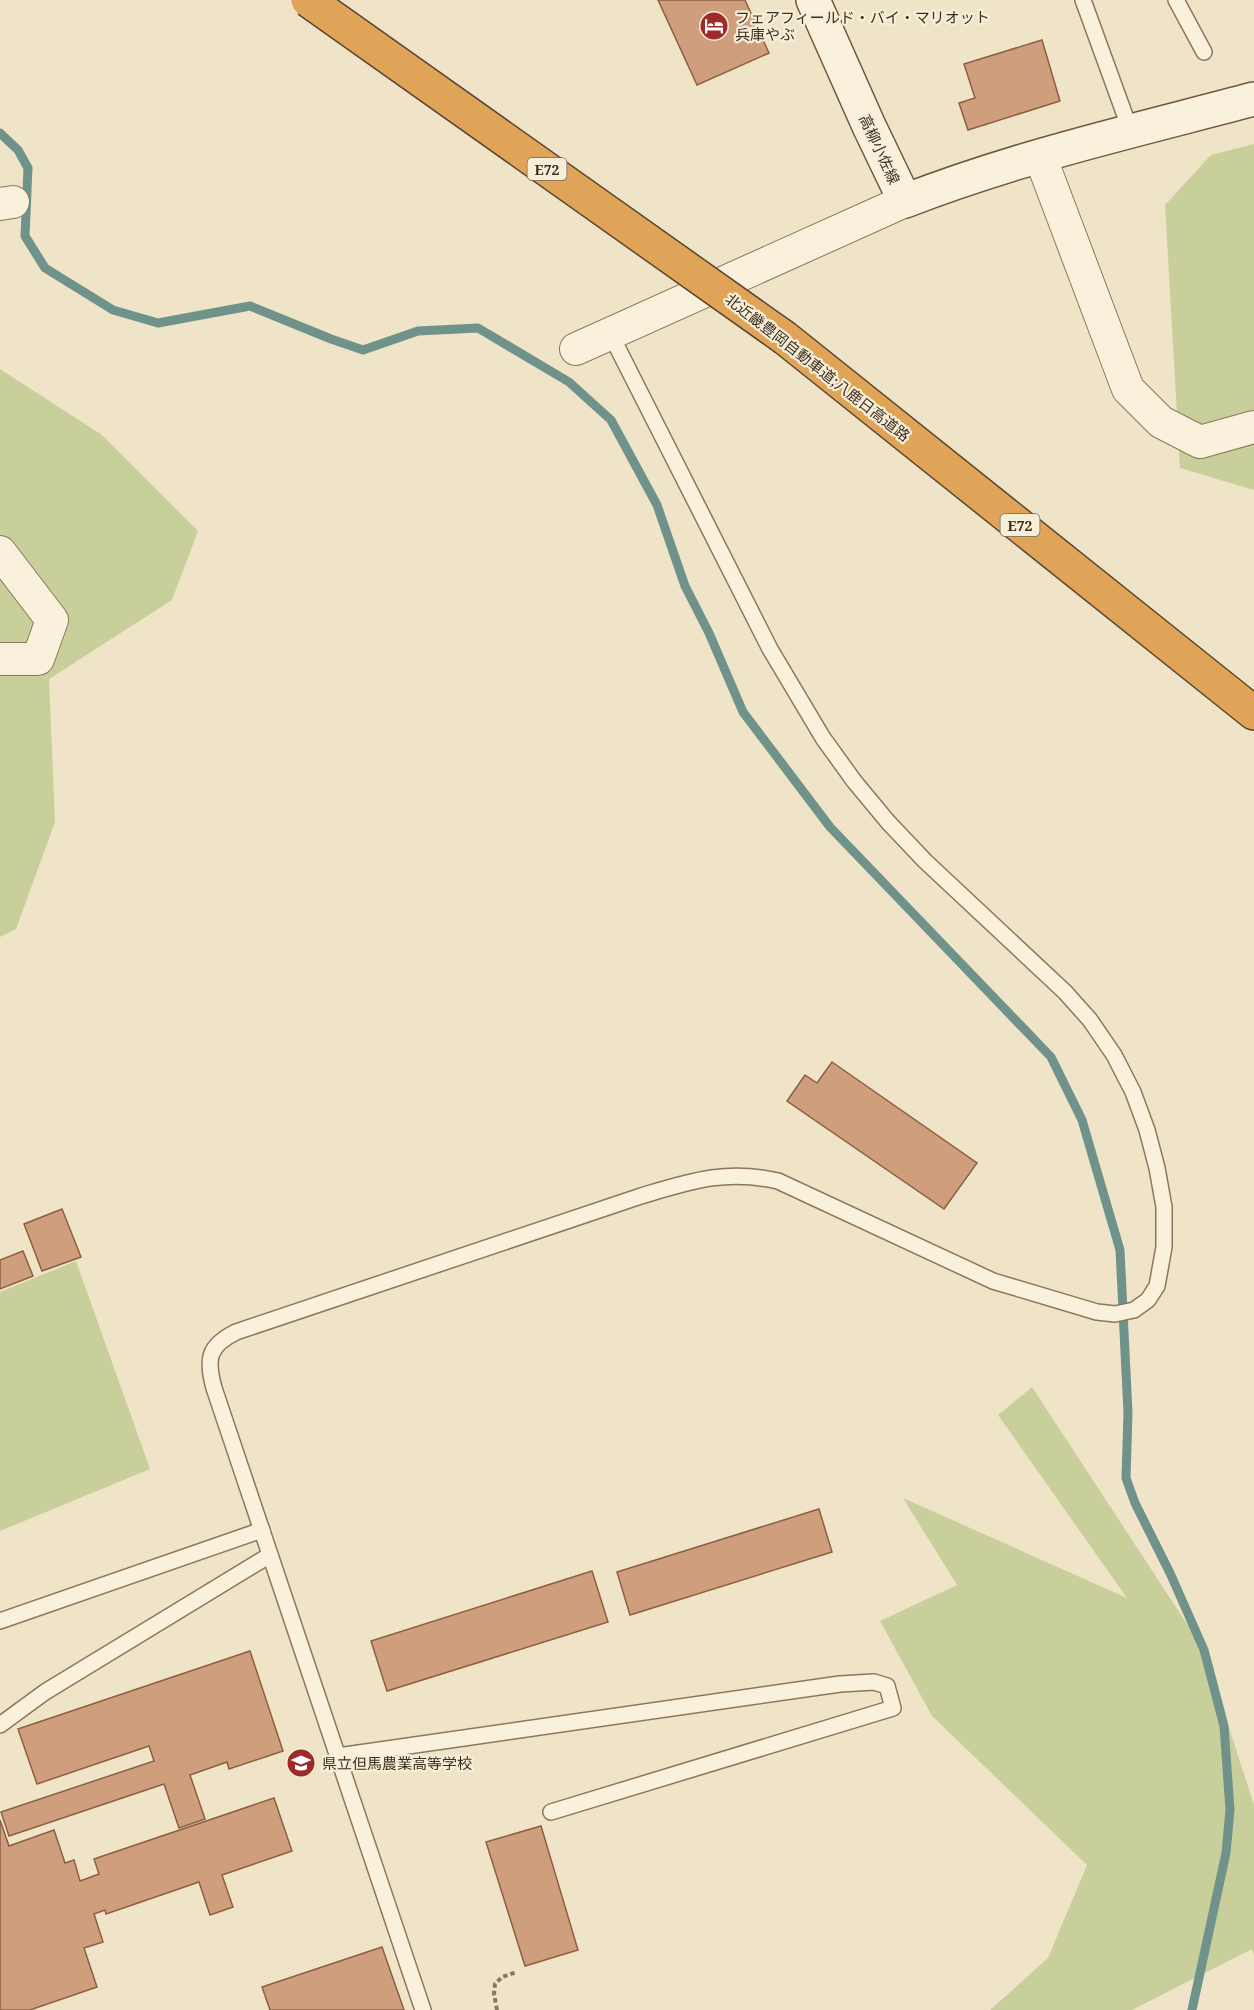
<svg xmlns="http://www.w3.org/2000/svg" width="1254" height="2010" font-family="'Noto Serif','Noto Sans JP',serif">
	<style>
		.green { fill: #c9cf9b }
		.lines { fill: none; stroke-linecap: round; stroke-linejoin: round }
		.stream { stroke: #6f938a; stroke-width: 9 }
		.building { fill: #cf9f7d; stroke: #8d5f41; stroke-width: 1.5 }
		.lane-casing { stroke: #8d765c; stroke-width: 18 }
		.street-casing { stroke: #8d765c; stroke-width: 34 }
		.secondary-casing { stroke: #6f573f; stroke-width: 36 }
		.highway-casing { stroke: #5b4430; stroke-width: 36 }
		.path { stroke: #8d765c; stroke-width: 4; stroke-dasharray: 4.5 3; stroke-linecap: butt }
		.lane { stroke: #faf1dc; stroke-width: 15 }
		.street { stroke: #faf1dc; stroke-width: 32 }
		.secondary { stroke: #faf1dc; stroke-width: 33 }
		.highway { stroke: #e0a458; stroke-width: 33 }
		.highway-bridge-casing { stroke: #5b4430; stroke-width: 36; stroke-linecap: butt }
		.highway-bridge { stroke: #e0a458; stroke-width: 33 }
		.labels { text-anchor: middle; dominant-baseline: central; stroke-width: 4.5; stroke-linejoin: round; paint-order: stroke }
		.shield { fill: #f7eed8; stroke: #756857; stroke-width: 1.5 }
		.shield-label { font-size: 14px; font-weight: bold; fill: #3d2e20 }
		.poi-label { font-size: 15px; fill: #3d2e20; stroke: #f7eed8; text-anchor: start }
		.street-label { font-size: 15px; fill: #3d2e20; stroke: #f7eed8 }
	</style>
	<rect width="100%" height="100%" fill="#f0e4c8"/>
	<g class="green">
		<path d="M1254,144V490L1180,468L1165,205L1211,155Z"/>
		<path d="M0,369L102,435L198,531L172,600L49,679L55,822L16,929L0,937Z"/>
		<path d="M76,1261L150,1469L0,1531V1292Z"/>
		<path d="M1032,1387L1204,1650L1254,1805V1956L1252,1949L1132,2010H990L1048,1958L1087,1865L932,1716L880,1621L957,1585L903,1498L1127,1598L998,1415Z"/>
	</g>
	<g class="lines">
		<path class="stream" d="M0,133L18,150L28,168L25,236L45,268L113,310L158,323L250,306L331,339L363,350L418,331L478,328L569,382L611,420L657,505L685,586L709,633L743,712L830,827L1051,1057L1082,1120L1120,1250L1128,1413L1126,1478L1135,1503L1170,1573L1204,1650L1224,1726L1230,1810L1226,1853L1192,2010"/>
	</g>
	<g class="building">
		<path d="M658,0H745L769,53L697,85Z"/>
		<path d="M1042,40L1060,101L968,130L959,103L975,98L964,64Z"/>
		<path d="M832,1062L977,1163L944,1209L787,1101L805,1075L817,1083Z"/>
		<path d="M62,1209L81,1257L42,1271L24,1224Z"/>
		<path d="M23,1251L33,1276L0,1289V1260Z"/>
		<path d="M819,1509L832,1552L630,1615L617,1572Z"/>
		<path d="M592,1571L608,1622L387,1691L371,1641Z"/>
		<path d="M250,1651L283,1751L229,1769L227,1762L190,1775L205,1819L179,1828L164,1784L9,1836L1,1812L154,1761L149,1746L37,1784L18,1729Z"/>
		<path d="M274,1798L292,1851L222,1875L233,1907L210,1915L199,1882L106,1914L105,1910L94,1914L103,1942L84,1948L97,1987L30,2010H0V1820L9,1846L54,1830L65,1863L74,1860L80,1881L99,1874L94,1859Z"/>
		<path d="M541,1826L578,1950L525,1966L486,1842Z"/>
		<path d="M382,1947L404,2010H270L262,1987Z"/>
	</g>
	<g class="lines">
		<g class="lane-casing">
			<g id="lane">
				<path d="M1083,0L1131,132"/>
				<path d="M1176,0L1204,52"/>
				<path d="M0,1621L262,1530"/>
				<path d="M0,1725L45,1692L270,1555"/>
				<path d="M338,1756L840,1684L874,1682L887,1686L893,1708L551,1812"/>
				<path d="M423,2010L214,1388C206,1359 208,1346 236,1332L641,1196C691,1181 726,1169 778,1181L993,1281L1097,1312L1115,1314L1134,1310L1148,1300L1157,1286L1164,1247V1207L1157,1168L1147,1130L1133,1092L1114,1055L1090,1020L1065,992L925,861L888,822L854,781L823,738L770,649L610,333"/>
			</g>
		</g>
		<g class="street-casing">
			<g id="street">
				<path d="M1040,156L1128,389L1161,422L1200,442L1254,427"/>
				<path d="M0,204L13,202"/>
				<path d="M576,349L905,201"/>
				<path d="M0,552L52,620L38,659H0"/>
			</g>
		</g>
		<g class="secondary-casing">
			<path id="secondary" d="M813,0L869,126L905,201C1018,157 1137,130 1254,99"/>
		</g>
		<g class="highway-casing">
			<path id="highway" d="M785,338L1254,713"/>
		</g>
		<path class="path" d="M497,2010L494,1994L495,1984L502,1977L517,1972"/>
		<use href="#lane" class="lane"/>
		<use href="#street" class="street"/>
		<use href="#secondary" class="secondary"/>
		<use href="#highway" class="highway"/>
		<g class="highway-bridge-casing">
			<path id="highway-bridge" d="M308,0L785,338"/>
		</g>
		<use href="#highway-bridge" class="highway-bridge"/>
	</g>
	<defs>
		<g id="hotel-disc" transform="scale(1.5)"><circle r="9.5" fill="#9e2a2b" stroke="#f7eed8"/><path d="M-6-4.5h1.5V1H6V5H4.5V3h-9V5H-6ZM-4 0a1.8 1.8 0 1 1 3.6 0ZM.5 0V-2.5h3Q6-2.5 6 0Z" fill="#fff"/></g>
		<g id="school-disc" transform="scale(1.5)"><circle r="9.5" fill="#9e2a2b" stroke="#f7eed8"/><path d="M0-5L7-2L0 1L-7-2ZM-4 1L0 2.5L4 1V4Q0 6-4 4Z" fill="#fff"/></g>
	</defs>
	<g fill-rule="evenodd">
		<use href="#hotel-disc" x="714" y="26"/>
		<use href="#school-disc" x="301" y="1763"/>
	</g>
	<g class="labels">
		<g class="shield">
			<rect x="527.5" y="158" width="39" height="22" rx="4.5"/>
			<rect x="1000.5" y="514" width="39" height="22" rx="4.5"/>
		</g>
		<g class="shield-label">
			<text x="547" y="169">E72</text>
			<text x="1020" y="525">E72</text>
		</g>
		<g class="poi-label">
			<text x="735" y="17">フェアフィールド・バイ・マリオット<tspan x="735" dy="17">兵庫やぶ</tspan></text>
			<text x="322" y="1763">県立但馬農業高等学校</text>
		</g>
		<g class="street-label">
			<text transform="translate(880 149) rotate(65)">高柳小佐線</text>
			<text transform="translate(818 367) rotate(38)">北近畿豊岡自動車道;八鹿日高道路</text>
		</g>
	</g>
</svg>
